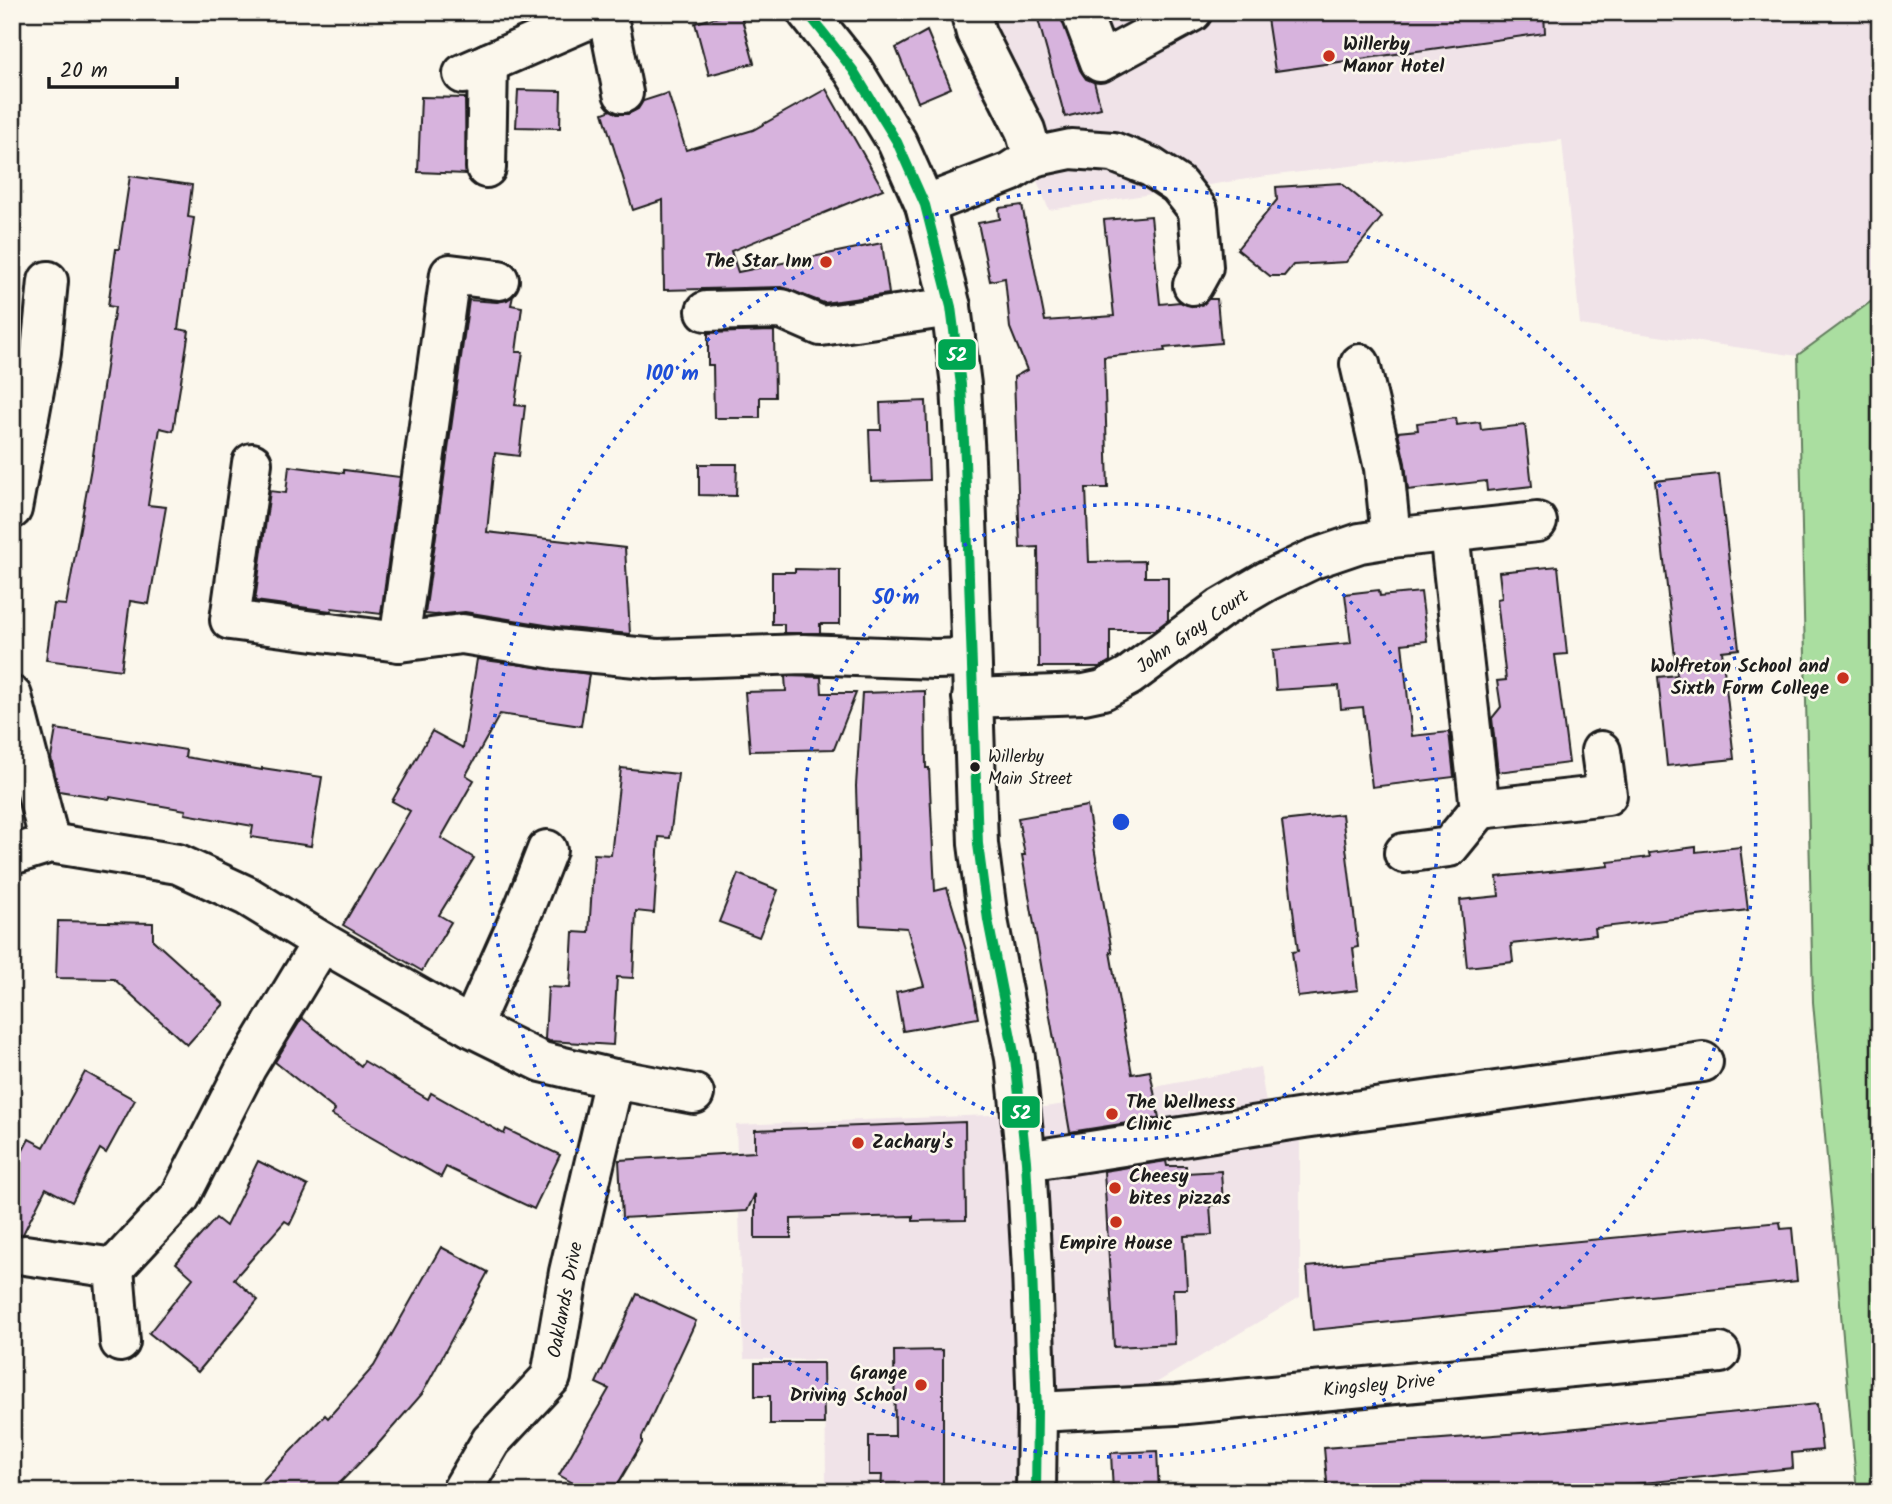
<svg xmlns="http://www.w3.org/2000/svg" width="1892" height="1504" font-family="Kalam,sans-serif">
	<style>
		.built { fill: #f0e3e8 }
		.green { fill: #aadea0; stroke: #637d5e; stroke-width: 2 }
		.building { fill: #d7b3dd; stroke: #1c1c1c; stroke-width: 2 }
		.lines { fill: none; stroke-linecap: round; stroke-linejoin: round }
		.minor-casing { stroke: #1c1c1c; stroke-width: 44 }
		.minor { stroke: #fbf7ec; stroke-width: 38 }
		.bus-1-casing { stroke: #fbf7ec; stroke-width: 16 }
		.bus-1 { stroke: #00a651; stroke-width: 10 }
		.ring { fill: none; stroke: #1d4ed8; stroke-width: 3.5; stroke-dasharray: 3.5 7 }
		.poi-dot { fill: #c8321e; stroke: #fbf7ec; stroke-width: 2.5 }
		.bus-dot { fill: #1c1c1c; stroke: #fbf7ec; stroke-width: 2.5 }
		.labels { text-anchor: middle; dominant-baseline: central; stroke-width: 5; stroke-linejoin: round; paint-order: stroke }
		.bus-label { font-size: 17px; fill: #1c1c1c; stroke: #fbf7ec; text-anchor: start }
		.poi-label { font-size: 19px; font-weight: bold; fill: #1c1c1c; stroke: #fbf7ec; text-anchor: start }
		.street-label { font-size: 19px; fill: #1c1c1c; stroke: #fbf7ec }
		.centre { fill: #1d4ed8; stroke: #fbf7ec; stroke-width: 3.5 }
		.ring-label { font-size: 21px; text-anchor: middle; font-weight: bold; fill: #1d4ed8; stroke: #fbf7ec; stroke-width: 5; stroke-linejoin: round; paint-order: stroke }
		.line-badge { stroke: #fbf7ec; stroke-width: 2.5 }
		.badge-label { font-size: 19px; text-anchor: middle; font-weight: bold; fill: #fff }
	</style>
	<rect width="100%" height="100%" fill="#fbf7ec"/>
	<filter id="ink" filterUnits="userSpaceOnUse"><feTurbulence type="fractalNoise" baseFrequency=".0143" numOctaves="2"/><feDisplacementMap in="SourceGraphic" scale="14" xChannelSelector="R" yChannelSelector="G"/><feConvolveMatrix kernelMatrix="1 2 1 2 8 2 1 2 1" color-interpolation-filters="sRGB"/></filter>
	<g filter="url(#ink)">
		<g class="built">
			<path d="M953,12H1880V1492H1857L1813,1002L1798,356L1580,325L1562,140L1260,177L1049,210L1018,135L979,93Z"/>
			<path d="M1260,1067L1267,1109L1300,1131V1297L1151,1386L1049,1424L1020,1492H826L825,1360L744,1359L736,1125L991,1115L1065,1104Z"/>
		</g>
		<path class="green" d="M1880,295V1492H1857L1813,1002L1798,355Z"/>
		<g class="building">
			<path d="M736,12H740L754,63L709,75L695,23Z"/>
			<path d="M1036,12H1060L1080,70L1086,79L1094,82L1101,108L1065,117Z"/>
			<path d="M1266,12H1544L1545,33L1275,71Z"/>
			<path d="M927,31L951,88L918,102L896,48Z"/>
			<path d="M826,89L883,189L731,251L738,272L882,243L889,294L824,303L782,287L664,290L663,200L633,210L603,113L611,110L617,114H628L638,109L643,101L668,93L686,150L753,130Z"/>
			<path d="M518,90L561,91L560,128L516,127Z"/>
			<path d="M421,97L465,98L466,174L418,172Z"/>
			<path d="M130,176L192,185L188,217L194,218L178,329L189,331L173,431L160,428L148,505L166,507L149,604L130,601L121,670L46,660L54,604L66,605L92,462L115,307L108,306L116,249H119Z"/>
			<path d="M1341,183L1382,217L1346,262L1293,265L1284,276H1270L1237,249L1277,200L1276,187Z"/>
			<path d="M1022,205L1045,321L1114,316L1104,220L1151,216L1160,304L1180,302L1194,307L1204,304L1208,299H1217L1221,343L1164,348L1165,351L1104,357L1108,488H1086L1089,562L1145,561V577H1168V620L1155,630H1110V661L1100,667H1039L1038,547L1020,548L1014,377L1027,370L1010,328L1005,278L990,281L978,223L1000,219L999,208Z"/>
			<path d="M513,296L511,305L522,307L516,352H523L515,405L525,406L519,456L495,453L487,532L625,548L630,634L558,627L465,612L435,615L425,614L469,300L497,302L507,300Z"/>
			<path d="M774,331L775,397H760V418H714L713,365H708V333Z"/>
			<path d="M926,401L929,480L871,482L869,430H881L880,403Z"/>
			<path d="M1456,418L1457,425L1480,422L1481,430L1525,425L1532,486L1487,491L1486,481L1408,490L1405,463L1398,432L1418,430L1417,423Z"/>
			<path d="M699,464H737L736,496L699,495Z"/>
			<path d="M289,466L344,473V470L400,477L381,614L332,608L331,611L255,601L270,491L286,493Z"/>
			<path d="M1719,474L1739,649L1722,651L1734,759L1667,766L1658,677L1677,675L1655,481Z"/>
			<path d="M1558,566L1567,654L1555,655L1569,763L1498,772L1492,718L1501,707L1497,681L1506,680L1497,599L1502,598L1499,572Z"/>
			<path d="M795,569L840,570V624H820V633H784V624H772V572H795Z"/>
			<path d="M1379,590L1380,596L1421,592L1427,641L1402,644L1412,736L1449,732L1454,777L1372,787L1363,707L1341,709L1339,686L1276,690L1273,650L1351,643L1345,594Z"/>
			<path d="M477,659L589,674L581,726L500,714L466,775L474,780L441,838L474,858L439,915L451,922L422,971L343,925L410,811L392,801L432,731L463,748Z"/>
			<path d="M785,676L821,677L822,693H856L834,749L750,751L745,692L786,691Z"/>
			<path d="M925,691L926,768H929L935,891L947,888L966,950L978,1018L903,1031L896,992L924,986L907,928L860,925L856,786L862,693Z"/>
			<path d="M56,729L186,750L185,757L262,770V768L322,777L311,846L251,837L253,826L185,814L186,810L110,797L109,799L59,791L51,758Z"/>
			<path d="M621,768L678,774L670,838L659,837L654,913L636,911L633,978L617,977L613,1045L549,1041L545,1039L548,987L570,988L573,932L589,933L594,854L611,855Z"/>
			<path d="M1087,806L1112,952H1110L1132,1074L1150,1071L1159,1118L1070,1132L1022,855H1025L1018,818Z"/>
			<path d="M1342,814L1358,947L1353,948L1358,990L1298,997L1292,952L1298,951L1282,821Z"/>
			<path d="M1696,847V852L1740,847L1748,910L1595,928L1596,935L1511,944L1513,962L1467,967L1460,900L1499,896L1497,877L1609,866L1608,862L1650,857L1649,853Z"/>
			<path d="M738,874L778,890L759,937L719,922Z"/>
			<path d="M58,921L153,923V940L224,1004L187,1045L114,979L56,978Z"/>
			<path d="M302,1018L361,1066L364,1061L428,1099L431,1093L504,1134L506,1129L560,1155L534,1209L446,1167L441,1177L332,1115L335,1110L275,1062Z"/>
			<path d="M85,1072L135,1100L106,1153L100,1149L72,1202L46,1188L23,1234L12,1238V1171L29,1139L44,1147Z"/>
			<path d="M965,1122L966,1220L913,1221V1216L791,1219V1238H755V1194L747,1211L622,1218L619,1160L755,1152V1130Z"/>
			<path d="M258,1161L308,1186L290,1224L285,1221L234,1279L258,1300L198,1372L149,1333L193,1278L176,1263L216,1218L226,1226Z"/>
			<path d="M1166,1161L1167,1166H1186V1173L1221,1171L1223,1204L1210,1205L1212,1235L1184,1236L1187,1289H1173L1175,1344L1114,1347L1104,1171Z"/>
			<path d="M1780,1222L1781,1229L1792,1228L1797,1281L1313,1330L1307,1267Z"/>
			<path d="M441,1247L488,1272L422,1394L379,1443L331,1492H252L325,1415L328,1418L374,1366Z"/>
			<path d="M637,1294L696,1321L642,1437V1443L613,1492H589L559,1475L609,1389L596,1383Z"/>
			<path d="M943,1350V1491H881L882,1475H869V1436H895L894,1351Z"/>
			<path d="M755,1363H823L824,1424H770V1396H755Z"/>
			<path d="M1817,1404L1822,1450L1792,1453L1793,1468L1624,1485L1625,1492H1328L1324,1448L1547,1431Z"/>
			<path d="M1157,1451L1159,1492H1113L1111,1453Z"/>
		</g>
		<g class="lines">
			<g class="minor-casing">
				<g id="minor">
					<path d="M607,12L623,93"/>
					<path d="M807,12L853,70L897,142L925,205L951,307L961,385L965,460L978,844L988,920L1015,1058L1026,1161L1032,1270L1037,1412L1036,1492"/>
					<path d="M974,12L972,18L976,33L1025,130L1033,157"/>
					<path d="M1081,12L1100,62L1192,12"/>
					<path d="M463,74L605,12"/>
					<path d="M486,168L488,63"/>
					<path d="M925,205L1010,172L1033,157L1071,149L1113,152L1151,167L1178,185L1198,210L1203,267L1193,285"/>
					<path d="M706,311L782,309L821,326L951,307"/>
					<path d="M1360,364L1384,468L1391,538"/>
					<path d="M252,463L230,620L399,642L462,634L555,649L657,659L803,654L935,659L971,658"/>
					<path d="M12,509L41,352L48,281"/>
					<path d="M399,642L450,274L499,280"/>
					<path d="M12,696L50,843"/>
					<path d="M972,698L1084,694L1103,690L1129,676L1221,608L1267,581L1313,559L1360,543L1391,538L1537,522"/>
					<path d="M1480,809L1607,795L1601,751"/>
					<path d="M1404,853L1449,847L1480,809L1449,532"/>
					<path d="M12,855L50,843L178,864L247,896L322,942L471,1027L542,1062L614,1079L694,1094"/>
					<path d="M471,1027L525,906L547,850"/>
					<path d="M1026,1161L1304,1118L1703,1062"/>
					<path d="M25,1255L114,1268L120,1342"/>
					<path d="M114,1268L180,1197L246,1068L322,942"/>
					<path d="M1037,1412L1176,1405L1720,1353"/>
					<path d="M461,1492L491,1441L551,1377L569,1272L614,1079"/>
				</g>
			</g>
			<use href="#minor" class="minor"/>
			<g class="bus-1-casing">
				<path id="bus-1" d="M807,12L853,70L897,142L925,205L951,307L961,385L965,460L978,844L988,920L1015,1058L1026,1161L1032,1270L1037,1412L1036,1492"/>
			</g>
			<use href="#bus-1" class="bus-1"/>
		</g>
	</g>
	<g class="ring">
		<circle cx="1121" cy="822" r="318"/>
		<circle cx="1121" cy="822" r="635"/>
	</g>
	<g class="poi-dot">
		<circle cx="1329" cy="56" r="7"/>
		<circle cx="826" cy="262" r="7"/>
		<circle cx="1843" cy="678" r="7"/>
		<circle cx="1112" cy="1114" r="7"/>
		<circle cx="858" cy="1143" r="7"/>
		<circle cx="1115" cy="1188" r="7"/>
		<circle cx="1116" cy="1222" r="7"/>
		<circle cx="921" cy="1385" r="7"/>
	</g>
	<circle class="bus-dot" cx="975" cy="767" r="6"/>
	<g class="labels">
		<g class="bus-label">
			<text x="988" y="757">Willerby<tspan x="988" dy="22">Main Street</tspan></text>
		</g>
		<g class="poi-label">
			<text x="1343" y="45">Willerby<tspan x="1343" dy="22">Manor Hotel</tspan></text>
			<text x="812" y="262" text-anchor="end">The Star Inn</text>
			<text x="1829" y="667" text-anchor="end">Wolfreton School and<tspan x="1829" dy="22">Sixth Form College</tspan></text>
			<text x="1126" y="1103">The Wellness<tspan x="1126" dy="22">Clinic</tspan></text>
			<text x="872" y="1143">Zachary's</text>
			<text x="1129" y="1177">Cheesy<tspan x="1129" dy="22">bites pizzas</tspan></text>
			<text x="1116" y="1244" text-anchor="middle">Empire House</text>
			<text x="907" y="1374" text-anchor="end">Grange<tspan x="907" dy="22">Driving School</tspan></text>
		</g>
		<g class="street-label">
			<text transform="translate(1193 632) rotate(-35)">John Gray Court</text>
			<text transform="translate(566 1300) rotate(-79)">Oaklands Drive</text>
			<text transform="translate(1379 1386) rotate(-5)">Kingsley Drive</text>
		</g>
	</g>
	<circle cx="1121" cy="822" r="10" class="centre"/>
	<g class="ring-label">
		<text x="672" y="380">100 m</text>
		<text x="896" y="604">50 m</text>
	</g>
	<g class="line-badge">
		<rect x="937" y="338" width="40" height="33" rx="7" fill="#00a651"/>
		<rect x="1001" y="1095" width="40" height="34" rx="7" fill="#00a651"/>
	</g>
	<g class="badge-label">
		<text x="957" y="361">52</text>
		<text x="1021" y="1119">52</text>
	</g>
	<rect width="1892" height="1504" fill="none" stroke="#fbf7ec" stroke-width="42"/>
	<rect x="21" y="21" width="1850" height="1462" fill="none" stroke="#1c1c1c" stroke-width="2.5" filter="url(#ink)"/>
	<path d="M49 77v10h128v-10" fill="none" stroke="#1c1c1c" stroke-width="3.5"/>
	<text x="60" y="77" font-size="21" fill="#1c1c1c" stroke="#fbf7ec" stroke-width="5" paint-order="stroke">20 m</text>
</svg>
